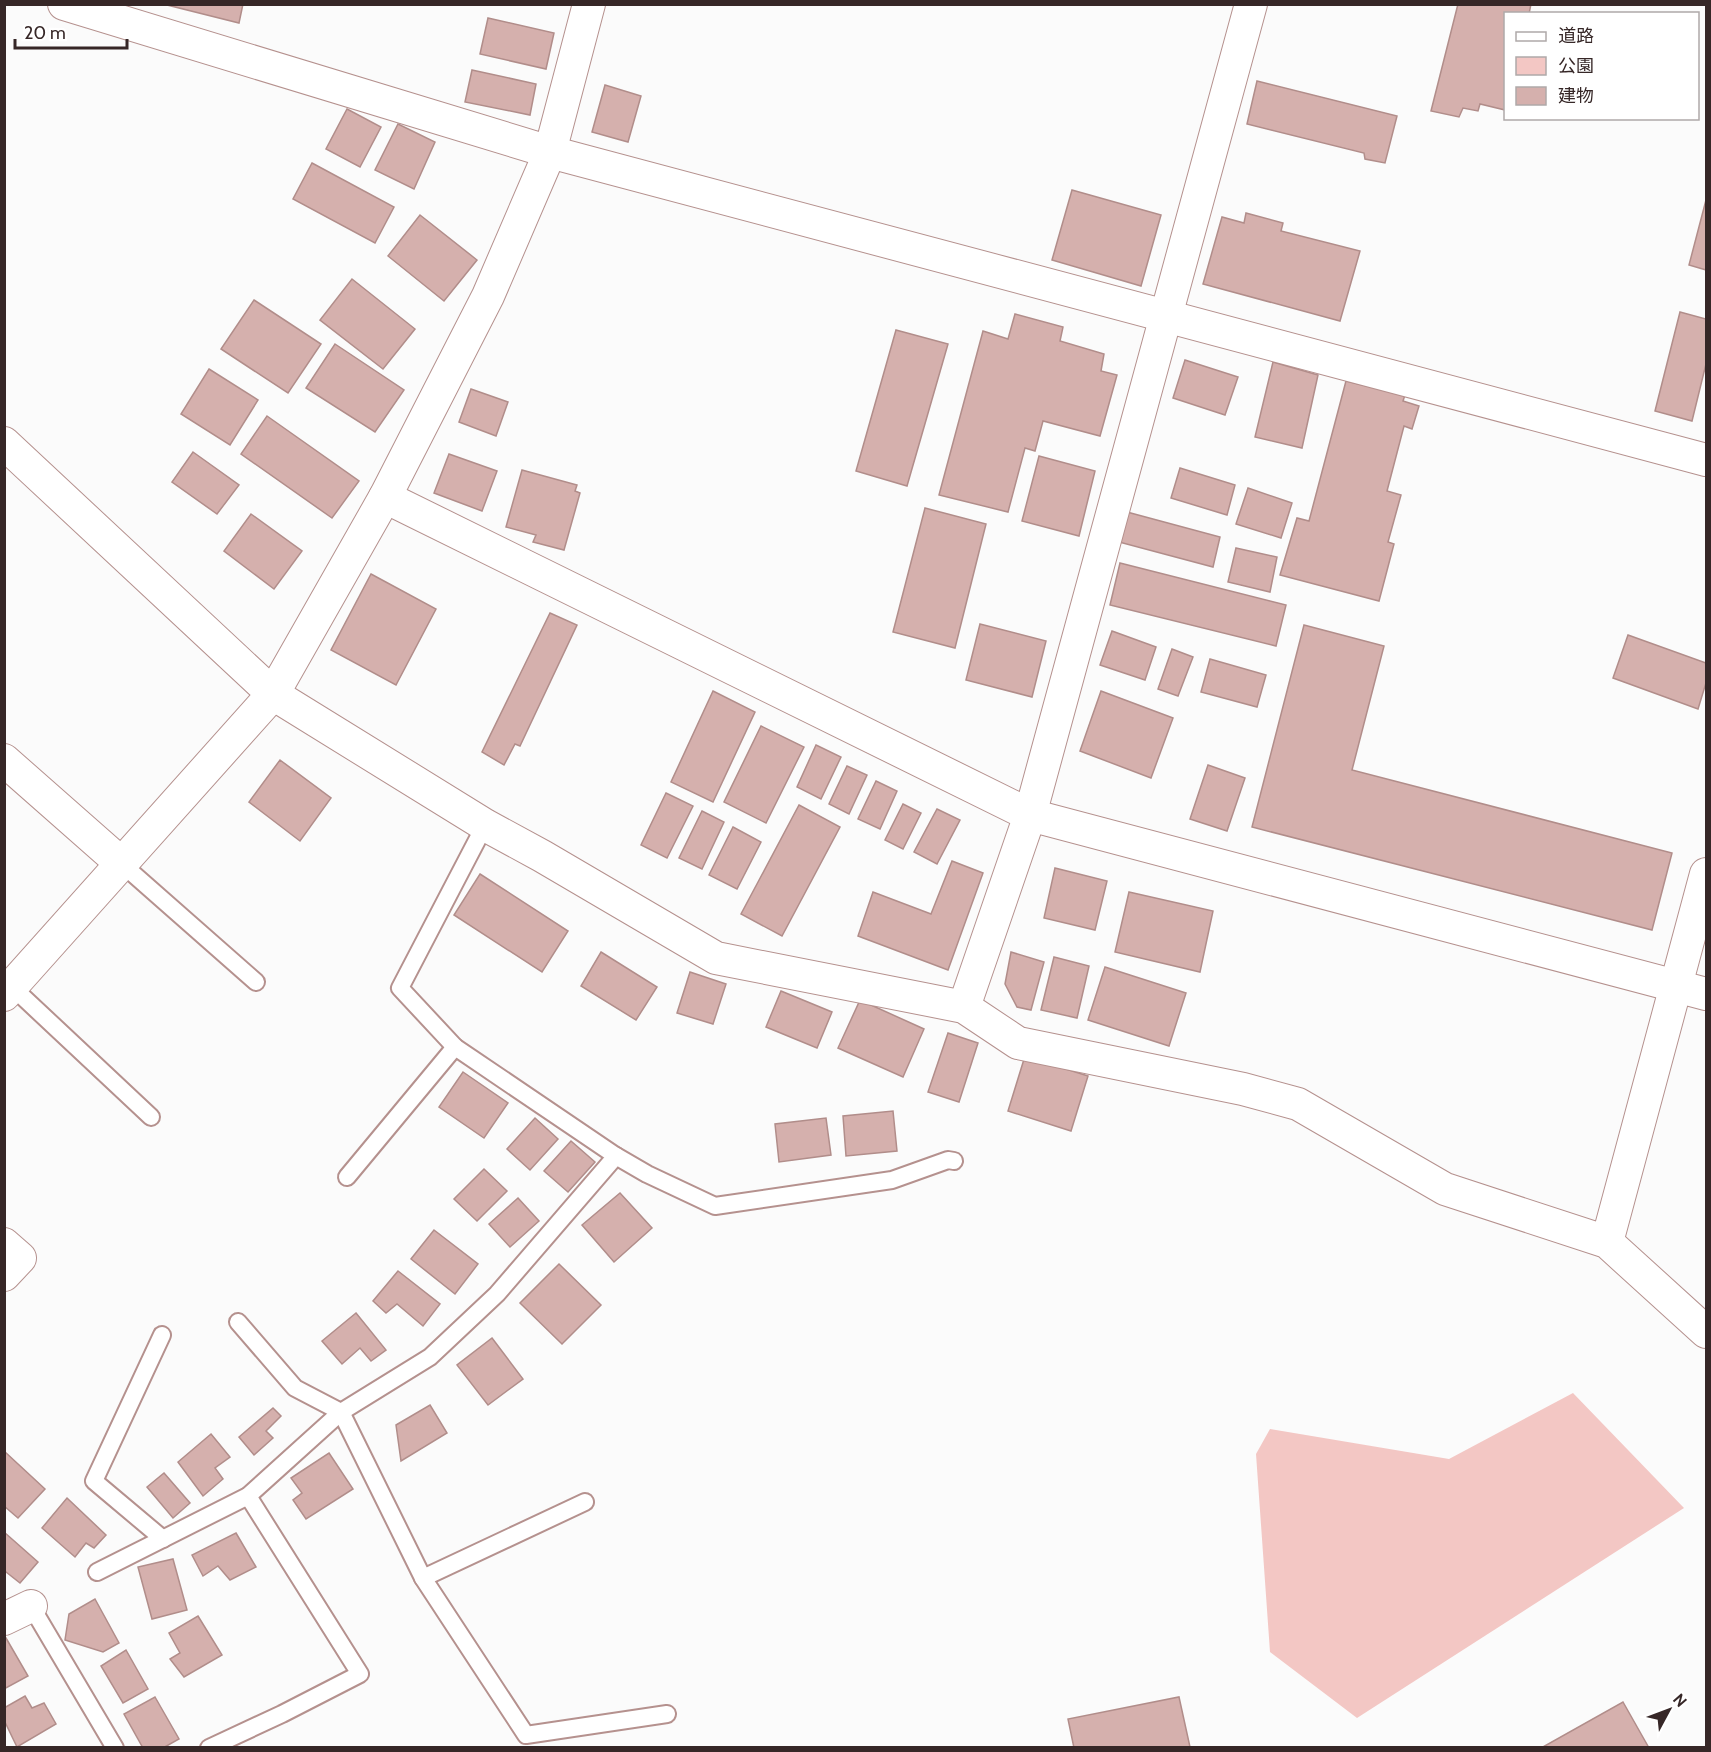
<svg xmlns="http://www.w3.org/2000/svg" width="1711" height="1752" font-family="Cabin,'Noto Sans JP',sans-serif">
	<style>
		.green { fill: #f3c7c4 }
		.building { fill: #d5b0ad; stroke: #b18d8a; stroke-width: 1.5 }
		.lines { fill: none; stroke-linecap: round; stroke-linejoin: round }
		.lane-casing { stroke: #b5918e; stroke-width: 20 }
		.street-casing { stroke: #b5918e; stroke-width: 34 }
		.lane { stroke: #fff; stroke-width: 16 }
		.street { stroke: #fff; stroke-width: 32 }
	</style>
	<rect width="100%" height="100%" fill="#fbfbfb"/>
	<path class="green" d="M1573,1393L1684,1508L1357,1718L1270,1652L1256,1454L1270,1429L1449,1459Z"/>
	<g class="building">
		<path d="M163,4H243L239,23Z"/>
		<path d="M1458,4H1531L1529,14H1506L1505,110L1480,104L1478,111L1463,108L1459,117L1431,111Z"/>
		<path d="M488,18L554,33L546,69L480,54Z"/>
		<path d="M472,70L536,84L530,115L465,102Z"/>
		<path d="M1257,81L1397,116L1385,163L1365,159L1364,153L1247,124Z"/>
		<path d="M605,85L641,96L628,142L592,132Z"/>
		<path d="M347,109L381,127L360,167L326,149Z"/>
		<path d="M398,124L435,142L414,189L375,170Z"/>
		<path d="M312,163L394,207L375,243L293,199Z"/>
		<path d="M1072,190L1161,215L1141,286L1052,260Z"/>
		<path d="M1706,200V270L1689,265Z"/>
		<path d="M1246,213L1283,223L1281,231L1360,251L1340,321L1203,284L1222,217L1244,223Z"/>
		<path d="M420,215L477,260L444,301L388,256Z"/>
		<path d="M352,279L415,329L383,369L320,320Z"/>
		<path d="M254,300L321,344L288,393L221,349Z"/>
		<path d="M1680,312L1706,319V364L1692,421L1655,411Z"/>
		<path d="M1015,314L1063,327L1060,341L1104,354L1101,371L1117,375L1100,436L1043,421L1035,451L1025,448L1008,512L939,495L983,331L1008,339Z"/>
		<path d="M896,330L948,344L907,486L856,471Z"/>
		<path d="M335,344L404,390L375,432L306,388Z"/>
		<path d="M1185,360L1238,377L1225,415L1173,398Z"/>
		<path d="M1273,362L1318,375L1302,448L1255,437Z"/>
		<path d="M209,369L258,400L230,445L181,414Z"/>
		<path d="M1346,381L1405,395L1403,401L1419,406L1412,429L1404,426L1387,491L1401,495L1388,542L1394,544L1379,601L1280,575L1297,518L1309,521Z"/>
		<path d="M471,389L508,402L496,436L459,422Z"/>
		<path d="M267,416L359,481L332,518L241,454Z"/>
		<path d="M193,452L239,485L217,514L172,482Z"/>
		<path d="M449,454L497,471L482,511L434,493Z"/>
		<path d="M1039,456L1095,471L1079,536L1022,521Z"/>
		<path d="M1180,468L1235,485L1227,515L1171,498Z"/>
		<path d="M522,470L577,485L575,491L580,493L564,550L533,542L536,535L506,527Z"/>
		<path d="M1248,488L1292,503L1281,538L1236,524Z"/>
		<path d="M925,508L986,524L955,648L893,632Z"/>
		<path d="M1127,512L1220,537L1213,567L1119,542Z"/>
		<path d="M251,514L302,551L274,589L224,551Z"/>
		<path d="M1236,548L1277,557L1270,592L1228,582Z"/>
		<path d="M1120,563L1286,605L1276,646L1110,605Z"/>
		<path d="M371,574L436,609L396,685L331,650Z"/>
		<path d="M550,613L577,625L520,746L515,744L504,765L482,752Z"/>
		<path d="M980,624L1046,641L1032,697L966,680Z"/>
		<path d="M1304,625L1384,646L1352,770L1672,853L1652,930L1252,827Z"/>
		<path d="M1112,631L1156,647L1145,680L1100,665Z"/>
		<path d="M1628,635L1706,663V683L1698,709L1613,678Z"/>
		<path d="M1172,649L1193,657L1178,696L1158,689Z"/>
		<path d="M1210,659L1266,675L1257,707L1201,692Z"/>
		<path d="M713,691L755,712L713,802L671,782Z"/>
		<path d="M1101,691L1173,718L1151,778L1080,751Z"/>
		<path d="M761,726L804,747L766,823L724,802Z"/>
		<path d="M816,745L841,757L821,799L797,787Z"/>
		<path d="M280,760L331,798L300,841L249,802Z"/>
		<path d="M1208,765L1245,778L1227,831L1190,819Z"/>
		<path d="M847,766L867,775L849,814L829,804Z"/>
		<path d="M876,781L897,791L880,829L858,819Z"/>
		<path d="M666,793L693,806L667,858L641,845Z"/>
		<path d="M903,804L921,813L903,849L885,840Z"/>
		<path d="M799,805L840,827L782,936L741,914Z"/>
		<path d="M937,809L960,820L937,864L914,852Z"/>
		<path d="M702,811L724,822L702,869L679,858Z"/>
		<path d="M733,827L761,842L737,889L709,875Z"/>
		<path d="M952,861L983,873L948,970L858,936L873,892L931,914Z"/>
		<path d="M1055,868L1107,881L1095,930L1044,918Z"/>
		<path d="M480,874L568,931L542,972L454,915Z"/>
		<path d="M1129,892L1213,911L1200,972L1115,952Z"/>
		<path d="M601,952L657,987L636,1020L581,986Z"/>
		<path d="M1011,952L1044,962L1031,1010L1017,1007L1005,984Z"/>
		<path d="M1054,957L1089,966L1077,1018L1041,1010Z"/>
		<path d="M1105,967L1186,993L1169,1046L1088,1020Z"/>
		<path d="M690,972L726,984L713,1024L677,1013Z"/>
		<path d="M781,991L832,1012L817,1048L766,1027Z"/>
		<path d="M860,1000L924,1029L903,1077L838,1048Z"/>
		<path d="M948,1033L978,1043L959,1102L928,1092Z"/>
		<path d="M1025,1056L1088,1076L1071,1131L1008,1111Z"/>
		<path d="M463,1072L508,1103L484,1138L439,1107Z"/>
		<path d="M893,1111L897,1151L846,1156L843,1116Z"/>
		<path d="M535,1118L558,1139L530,1170L507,1149Z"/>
		<path d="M826,1118L831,1155L779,1162L775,1124Z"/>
		<path d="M571,1141L595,1162L568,1192L544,1171Z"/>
		<path d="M484,1169L507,1191L477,1221L454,1199Z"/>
		<path d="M620,1193L652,1228L614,1262L582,1225Z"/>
		<path d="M518,1198L539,1221L510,1247L489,1224Z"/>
		<path d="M434,1230L478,1264L455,1294L411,1259Z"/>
		<path d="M559,1264L601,1305L562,1344L520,1303Z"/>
		<path d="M398,1271L440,1304L423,1326L397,1304L386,1313L373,1301Z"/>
		<path d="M356,1313L386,1350L371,1361L360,1348L342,1364L322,1341Z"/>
		<path d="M492,1338L523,1379L488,1405L457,1365Z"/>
		<path d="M430,1405L447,1433L401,1461L396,1425Z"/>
		<path d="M273,1408L281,1416L266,1431L273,1438L254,1455L239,1437Z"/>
		<path d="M211,1434L230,1457L215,1468L223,1479L203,1496L178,1462Z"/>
		<path d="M4,1451L45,1489L18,1518L4,1506Z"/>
		<path d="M329,1453L353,1489L306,1519L293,1500L302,1493L291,1478Z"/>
		<path d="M164,1473L190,1503L173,1518L147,1487Z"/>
		<path d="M67,1498L106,1535L94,1548L86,1543L75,1557L42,1528Z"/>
		<path d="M4,1532L38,1562L20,1583L6,1572L4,1574Z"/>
		<path d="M236,1533L256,1567L230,1580L218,1566L203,1576L192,1555Z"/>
		<path d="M173,1559L187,1610L152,1619L138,1567Z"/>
		<path d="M95,1599L119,1643L103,1652L65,1640L69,1614Z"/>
		<path d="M198,1616L222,1655L184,1677L170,1659L180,1653L169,1633Z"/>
		<path d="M6,1638L28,1676L4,1689V1639Z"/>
		<path d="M126,1650L148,1689L123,1703L101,1666Z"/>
		<path d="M25,1696L32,1708L44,1703L56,1724L17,1747L4,1720V1708Z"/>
		<path d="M155,1697L179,1739L163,1748H143L124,1714Z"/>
		<path d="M1179,1697L1190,1747L1074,1748L1068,1719Z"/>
		<path d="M1623,1702L1649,1748H1541Z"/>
	</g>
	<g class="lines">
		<g class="lane-casing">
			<g id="lane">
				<path d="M122,864L256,982"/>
				<path d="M7,982L151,1117"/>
				<path d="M616,1156L647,1174L715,1206L892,1180L948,1160L954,1161"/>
				<path d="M347,1177L455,1047"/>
				<path d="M238,1322L295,1388L341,1412L423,1578L526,1735L667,1714"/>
				<path d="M162,1335L94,1481L163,1539"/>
				<path d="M97,1572L248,1496L341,1412L430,1357L497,1294L616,1156L455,1047L400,988L485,825"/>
				<path d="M423,1578L585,1502"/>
				<path d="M31,1606L115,1748"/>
				<path d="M209,1748L282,1714L360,1674L248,1496"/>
			</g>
		</g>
		<g class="street-casing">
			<g id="street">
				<path d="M64,4L550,152L1706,460"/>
				<path d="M4,443L273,694L485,825L542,856L716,958L964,1007L1018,1043L1243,1089L1298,1104L1445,1189L1607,1242L1706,1332"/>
				<path d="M385,497L1030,815L1706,994"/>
				<path d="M4,760L122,864"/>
				<path d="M4,995L273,694L385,497L488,296L550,152L589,4"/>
				<path d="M964,1007L1030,815L1251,4"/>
				<path d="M1607,1242L1706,874"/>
				<path d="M4,1244L20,1258L4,1275"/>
				<path d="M4,1619L31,1606"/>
			</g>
		</g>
		<use href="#lane" class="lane"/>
		<use href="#street" class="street"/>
	</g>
	<rect width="1711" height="1752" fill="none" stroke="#362727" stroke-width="12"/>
	<rect x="1504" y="12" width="195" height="108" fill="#ffffff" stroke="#afa9a9" stroke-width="1.5"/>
	<rect x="1516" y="32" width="30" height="9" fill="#ffffff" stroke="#afa9a9" stroke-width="1.5"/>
	<text x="1558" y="42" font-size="18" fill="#362727">道路</text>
	<rect x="1516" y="57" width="30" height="18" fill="#f3c7c4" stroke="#afa9a9" stroke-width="1.5"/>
	<text x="1558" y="72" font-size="18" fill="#362727">公園</text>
	<rect x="1516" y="87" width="30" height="18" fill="#d5b0ad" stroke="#afa9a9" stroke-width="1.5"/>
	<text x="1558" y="102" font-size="18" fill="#362727">建物</text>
	<g transform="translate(1669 1710) rotate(49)" stroke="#ffffff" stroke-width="4.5" paint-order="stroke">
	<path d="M0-4.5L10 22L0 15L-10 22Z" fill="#362727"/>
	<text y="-9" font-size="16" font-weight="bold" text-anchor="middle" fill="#362727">N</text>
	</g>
	<path d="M15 39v9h112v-9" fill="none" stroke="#362727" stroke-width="3"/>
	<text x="24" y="39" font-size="18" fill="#362727" stroke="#ffffff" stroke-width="4.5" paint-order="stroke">20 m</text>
</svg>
